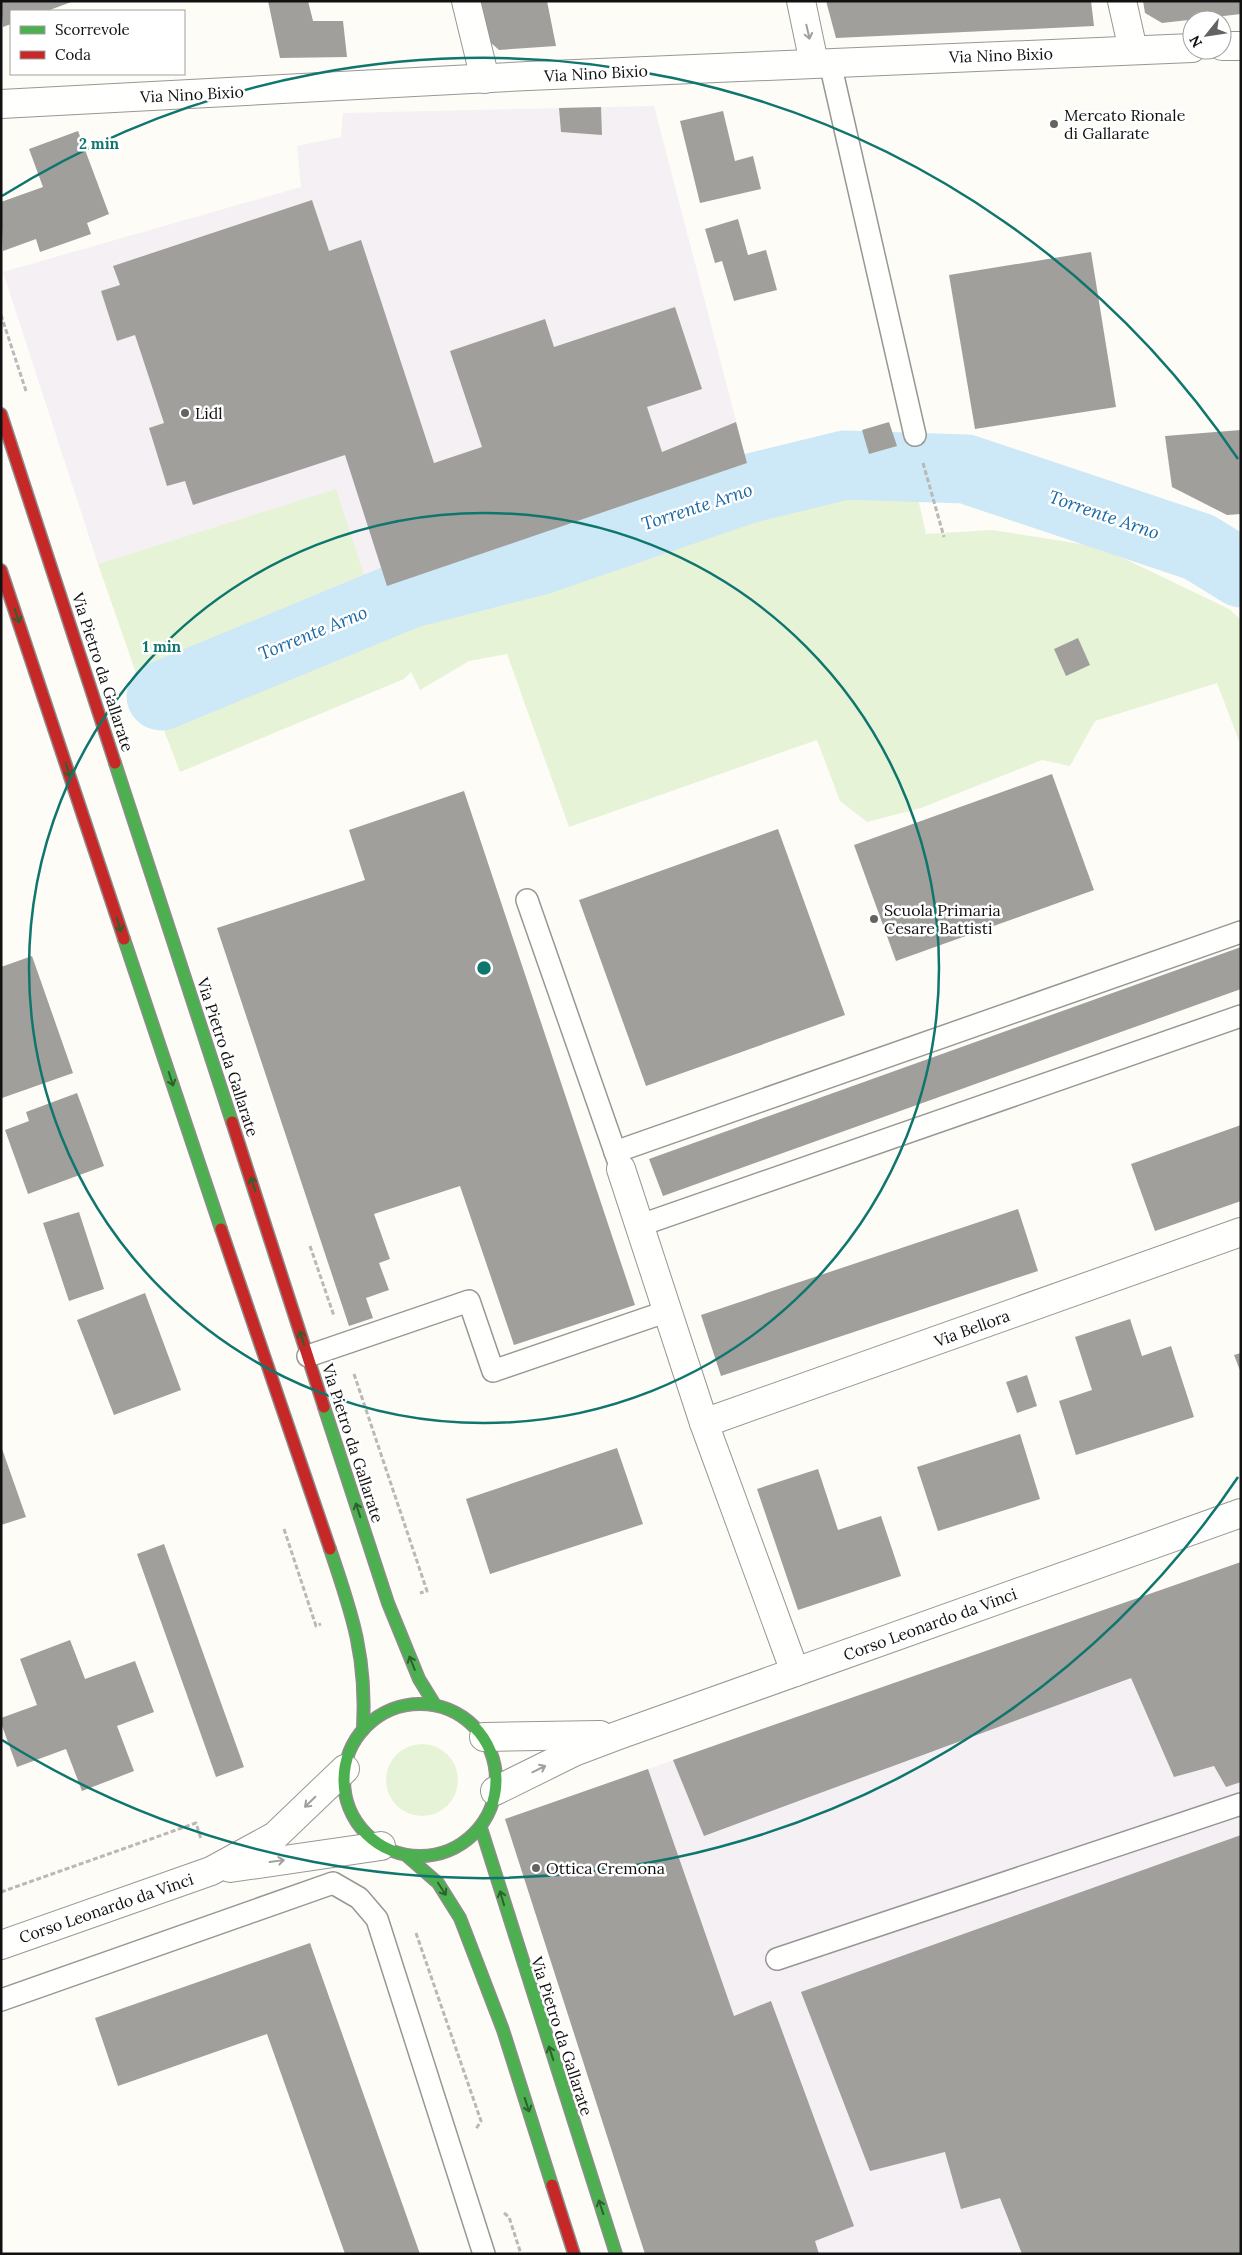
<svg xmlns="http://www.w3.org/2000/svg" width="1242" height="2255" font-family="Lora,serif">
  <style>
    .industrial { fill: #f5f0f3 }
    .green { fill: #e7f3d7 }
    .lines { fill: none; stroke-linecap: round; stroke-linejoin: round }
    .river { stroke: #cde8f7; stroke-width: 69 }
    .building { fill: #a19f9c }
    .lane-casing { stroke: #979795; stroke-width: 24 }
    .street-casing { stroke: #979795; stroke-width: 30 }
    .fast-casing { stroke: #8e8d8b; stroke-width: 14 }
    .jam-casing { stroke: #8e8d8b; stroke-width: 14 }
    .path { stroke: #b9b9b8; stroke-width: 3; stroke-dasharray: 5 2.5; stroke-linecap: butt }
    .lane { stroke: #fffffe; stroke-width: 21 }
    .street { stroke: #fffffe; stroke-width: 28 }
    .fast { stroke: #4caf50; stroke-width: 11 }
    .jam { stroke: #c62828; stroke-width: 11 }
    .oneway { stroke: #a0a09f }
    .oneway2 { stroke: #2e6030 }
    .ring { fill: none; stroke: #0f766e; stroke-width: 2.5 }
    .poi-dot { fill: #646362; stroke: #fff; stroke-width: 2 }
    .labels { text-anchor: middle; stroke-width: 5; stroke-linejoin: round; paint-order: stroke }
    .street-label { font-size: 16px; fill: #111; stroke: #fff }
    .poi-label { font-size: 16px; fill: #111; stroke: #fff; text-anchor: start }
    .water-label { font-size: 18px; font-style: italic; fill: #1768a6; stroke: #fff }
    .centre { fill: #0f766e; stroke: #fff; stroke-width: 2.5 }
    .ring-label { font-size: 15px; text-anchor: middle; font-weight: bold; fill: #0f766e; stroke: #fff; stroke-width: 5; stroke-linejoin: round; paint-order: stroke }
  </style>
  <rect width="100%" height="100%" fill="#fdfcf7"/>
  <g class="industrial">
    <polygon points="654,106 747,463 370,592 336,490 98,564 3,272 301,187 297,146 341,137 343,113"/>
    <polygon points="1241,1562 1241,2254 645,2254 505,1819"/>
  </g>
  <g class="green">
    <polygon points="336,489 370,592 137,676 98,564"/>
    <polygon points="916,489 926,534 992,530 1100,547 1229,609 1241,620 1241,746 1217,683 1095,721 1070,766 1042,760 921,808 867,822 840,801 817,740 569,827 507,654 469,661 420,690 411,672 404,679 180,772 160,720 391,624 626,558 777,506"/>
    <circle cx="422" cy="1780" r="36"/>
  </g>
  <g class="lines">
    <polyline class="river" points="161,696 408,594 541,560 747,489 845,465 966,469 1199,547 1241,573"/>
  </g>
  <g class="building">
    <polygon points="1,1 74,1 47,11 11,11 11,24 3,27"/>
    <polygon points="268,1 308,1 313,21 343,21 347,57 280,58"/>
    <polygon points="481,1 547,1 556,46 499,50 490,42"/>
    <polygon points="826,1 1091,1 1094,26 836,38"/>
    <polygon points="1143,1 1241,1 1241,14 1162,23 1145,13"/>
    <polygon points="601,107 602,135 561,132 559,108"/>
    <polygon points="723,111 735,161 753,156 761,189 700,203 680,121"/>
    <polygon points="78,131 109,214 87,223 91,234 40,252 36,239 3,251 1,202 43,187 29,149"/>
    <polygon points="312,200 329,251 361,240 434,463 482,447 450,351 545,319 554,347 675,307 702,389 647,407 662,452 736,422 747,463 387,586 345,455 193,505 185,481 167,486 149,428 164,423 135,335 117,341 101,291 120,285 113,266"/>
    <polygon points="738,219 748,255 766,250 777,290 734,301 722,261 715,263 705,229"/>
    <polygon points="1091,252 1116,407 975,429 949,275"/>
    <polygon points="889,422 897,446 869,454 862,430"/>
    <polygon points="1241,430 1241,514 1227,515 1172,487 1165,436"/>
    <polygon points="1078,638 1090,665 1066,676 1054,649"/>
    <polygon points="1052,774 1094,890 896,961 854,845"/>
    <polygon points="464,791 635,1305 514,1345 460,1186 374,1214 390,1259 379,1263 389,1290 366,1298 373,1318 349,1326 217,928 365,880 349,830"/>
    <polygon points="778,829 845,1015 646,1086 579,900"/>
    <polygon points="1241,947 1241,989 663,1196 649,1159"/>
    <polygon points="32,956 73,1073 2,1098 1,967"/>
    <polygon points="77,1093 104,1166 28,1194 5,1130 29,1121 26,1112"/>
    <polygon points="1241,1125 1241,1201 1155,1231 1131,1164"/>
    <polygon points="1018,1209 1038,1271 721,1376 701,1315"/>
    <polygon points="79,1212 104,1289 69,1301 43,1223"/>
    <polygon points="145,1293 181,1390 114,1415 77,1320"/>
    <polygon points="1130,1319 1142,1356 1171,1346 1194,1417 1076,1455 1059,1401 1092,1390 1075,1337"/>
    <polygon points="1241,1353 1241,1373 1234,1355"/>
    <polygon points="1027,1375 1037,1406 1017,1413 1006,1382"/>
    <polygon points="1020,1434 1040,1499 938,1531 917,1467"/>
    <polygon points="1,1446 26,1517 1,1525"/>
    <polygon points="617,1448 643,1524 490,1574 466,1499"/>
    <polygon points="818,1469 838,1530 881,1516 901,1576 798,1610 757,1489"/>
    <polygon points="164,1544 244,1767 216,1777 137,1554"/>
    <polygon points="1241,1562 1241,1782 1226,1787 1214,1766 1174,1777 1131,1678 704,1836 673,1760"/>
    <polygon points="70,1640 85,1679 135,1661 154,1712 117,1726 134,1771 82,1791 66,1749 17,1767 1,1723 1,1718 37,1705 20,1659"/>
    <polygon points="648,1769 734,2016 771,2001 854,2226 815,2241 819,2254 645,2254 505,1819"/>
    <polygon points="1241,1835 1241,2254 1022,2254 1000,2198 961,2209 945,2152 870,2171 801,1992"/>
    <polygon points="310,1943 397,2189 420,2254 345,2254 267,2034 118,2086 95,2018"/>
  </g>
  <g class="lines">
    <g class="lane-casing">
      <g id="lane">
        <polyline points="830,63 915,435"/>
        <polyline points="527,900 620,1166"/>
        <polyline points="615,1152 1241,932"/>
        <polyline points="641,1225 1241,1016"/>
        <polyline points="308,1356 469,1301 493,1371 668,1311"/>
        <polyline points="777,1959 1241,1804"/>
        <polyline points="1,2000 333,1883 359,1898 377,1919 484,2254"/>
      </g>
    </g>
    <g class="street-casing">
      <g id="street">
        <polyline points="466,1 485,79"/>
        <polyline points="801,1 814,63"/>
        <polyline points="1122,1 1133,50"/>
        <polyline points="1222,46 1241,46"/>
        <polyline points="1,104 528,76 1192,48"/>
        <polyline points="621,1169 704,1423 795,1672"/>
        <polyline points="704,1423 1241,1232"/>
        <polyline points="484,1737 600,1735"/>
        <polyline points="495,1791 574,1752 619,1735 1241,1513"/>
        <polyline points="230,1868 381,1846"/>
        <polyline points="1,1945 211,1871 275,1836 345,1769"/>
      </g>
    </g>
    <g class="fast-casing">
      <g id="fast">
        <polyline points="115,763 232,1122"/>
        <polyline points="124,939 221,1229"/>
        <polyline points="324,1407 388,1603 419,1679 435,1705"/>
        <path d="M330,1549C353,1616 367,1658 363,1730"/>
        <circle cx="420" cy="1780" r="76"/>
        <polyline points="481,1828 616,2254"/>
        <polyline points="407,1856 438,1883 460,1918 503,2030 552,2185"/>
      </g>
    </g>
    <g class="jam-casing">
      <g id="jam">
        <polyline points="1,414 115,763"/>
        <polyline points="1,570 124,939"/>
        <polyline points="232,1122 324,1407"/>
        <polyline points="221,1229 330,1549"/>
        <polyline points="552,2185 574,2254"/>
      </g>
    </g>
    <g class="path">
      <polyline points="1,315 26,391"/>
      <polyline points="923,463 944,537"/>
      <polyline points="310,1246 334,1316"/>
      <polyline points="354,1374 427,1591 420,1593"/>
      <polyline points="284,1529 316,1626 321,1624"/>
      <polyline points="1,1892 196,1823 201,1839"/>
      <polyline points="416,1933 481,2121 476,2129"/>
      <polyline points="504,2213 509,2217 521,2254"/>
    </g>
    <use href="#lane" class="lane"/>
    <use href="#street" class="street"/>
    <use href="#fast" class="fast"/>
    <use href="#jam" class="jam"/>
  </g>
  <defs><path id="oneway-shaft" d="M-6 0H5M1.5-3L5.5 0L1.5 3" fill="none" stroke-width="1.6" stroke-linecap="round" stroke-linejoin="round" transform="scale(1.25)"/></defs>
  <g class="oneway">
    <use href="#oneway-shaft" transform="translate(808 32) rotate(77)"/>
    <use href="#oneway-shaft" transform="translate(539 1769) rotate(-26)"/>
    <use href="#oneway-shaft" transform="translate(310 1802) rotate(136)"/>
    <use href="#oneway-shaft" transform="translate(277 1861) rotate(-8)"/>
  </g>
  <g class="oneway2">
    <use href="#oneway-shaft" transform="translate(17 616) rotate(72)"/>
    <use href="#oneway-shaft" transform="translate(68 770) rotate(72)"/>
    <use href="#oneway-shaft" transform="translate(119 925) rotate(72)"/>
    <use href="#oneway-shaft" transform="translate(171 1079) rotate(72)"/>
    <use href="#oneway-shaft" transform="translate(253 1184) rotate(-108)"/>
    <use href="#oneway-shaft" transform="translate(302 1338) rotate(-108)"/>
    <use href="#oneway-shaft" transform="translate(358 1510) rotate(-108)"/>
    <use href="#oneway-shaft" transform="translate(412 1663) rotate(-112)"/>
    <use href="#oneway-shaft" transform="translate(442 1889) rotate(57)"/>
    <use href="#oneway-shaft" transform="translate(502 1898) rotate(-106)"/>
    <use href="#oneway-shaft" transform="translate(551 2053) rotate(-108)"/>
    <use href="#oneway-shaft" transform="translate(527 2105) rotate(72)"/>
    <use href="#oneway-shaft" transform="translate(601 2207) rotate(-108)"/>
  </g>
  <g class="ring">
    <circle cx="484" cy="968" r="455"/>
    <path d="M1238 1477A910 910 0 0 1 2 1740M2 196A910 910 0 0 1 1238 459"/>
  </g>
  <g class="poi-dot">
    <circle cx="1054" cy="124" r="5"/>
    <circle cx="185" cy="413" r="5"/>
    <circle cx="874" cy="919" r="5"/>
    <circle cx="536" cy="1868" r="5"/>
  </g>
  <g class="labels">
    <g class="street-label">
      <text transform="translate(1001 55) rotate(-2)" y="6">Via Nino Bixio</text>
      <text transform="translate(596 73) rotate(-3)" y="6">Via Nino Bixio</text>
      <text transform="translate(192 94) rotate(-3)" y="6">Via Nino Bixio</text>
      <text transform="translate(103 672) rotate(72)" y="6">Via Pietro da Gallarate</text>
      <text transform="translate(228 1057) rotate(72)" y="6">Via Pietro da Gallarate</text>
      <text transform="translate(972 1328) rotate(-20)" y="6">Via Bellora</text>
      <text transform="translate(353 1443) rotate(72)" y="6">Via Pietro da Gallarate</text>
      <text transform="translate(930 1624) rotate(-20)" y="6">Corso Leonardo da Vinci</text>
      <text transform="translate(106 1908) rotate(-19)" y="6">Corso Leonardo da Vinci</text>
      <text transform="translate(562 2036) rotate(72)" y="6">Via Pietro da Gallarate</text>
    </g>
    <g class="poi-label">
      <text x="1064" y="121">Mercato Rionale<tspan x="1064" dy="18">di Gallarate</tspan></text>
      <text x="195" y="419">Lidl</text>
      <text x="884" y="916">Scuola Primaria<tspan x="884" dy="18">Cesare Battisti</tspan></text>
      <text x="546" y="1874">Ottica Cremona</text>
    </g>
    <g class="water-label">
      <text transform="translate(697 507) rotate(-18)" y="6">Torrente Arno</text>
      <text transform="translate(1104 515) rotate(19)" y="6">Torrente Arno</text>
      <text transform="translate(313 633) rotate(-22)" y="6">Torrente Arno</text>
    </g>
  </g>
  <circle cx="484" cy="968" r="8" class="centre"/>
  <g class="ring-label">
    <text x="99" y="149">2 min</text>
    <text x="162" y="652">1 min</text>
  </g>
  <rect width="1242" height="2255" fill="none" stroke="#111111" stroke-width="5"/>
  <rect x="10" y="10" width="175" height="65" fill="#ffffff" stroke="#a0a0a0"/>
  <rect x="20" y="26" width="25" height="8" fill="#4caf50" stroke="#a0a0a0"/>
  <text x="55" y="35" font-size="15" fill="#111111">Scorrevole</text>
  <rect x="20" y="51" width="25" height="8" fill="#c62828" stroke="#a0a0a0"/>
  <text x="55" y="60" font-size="15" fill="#111111">Coda</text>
  <g transform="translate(1207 35) rotate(240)"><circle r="24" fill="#ffffff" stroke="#a0a0a0"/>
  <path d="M0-4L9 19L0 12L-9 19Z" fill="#646362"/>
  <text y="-8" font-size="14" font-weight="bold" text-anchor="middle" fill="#111111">N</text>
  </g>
</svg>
